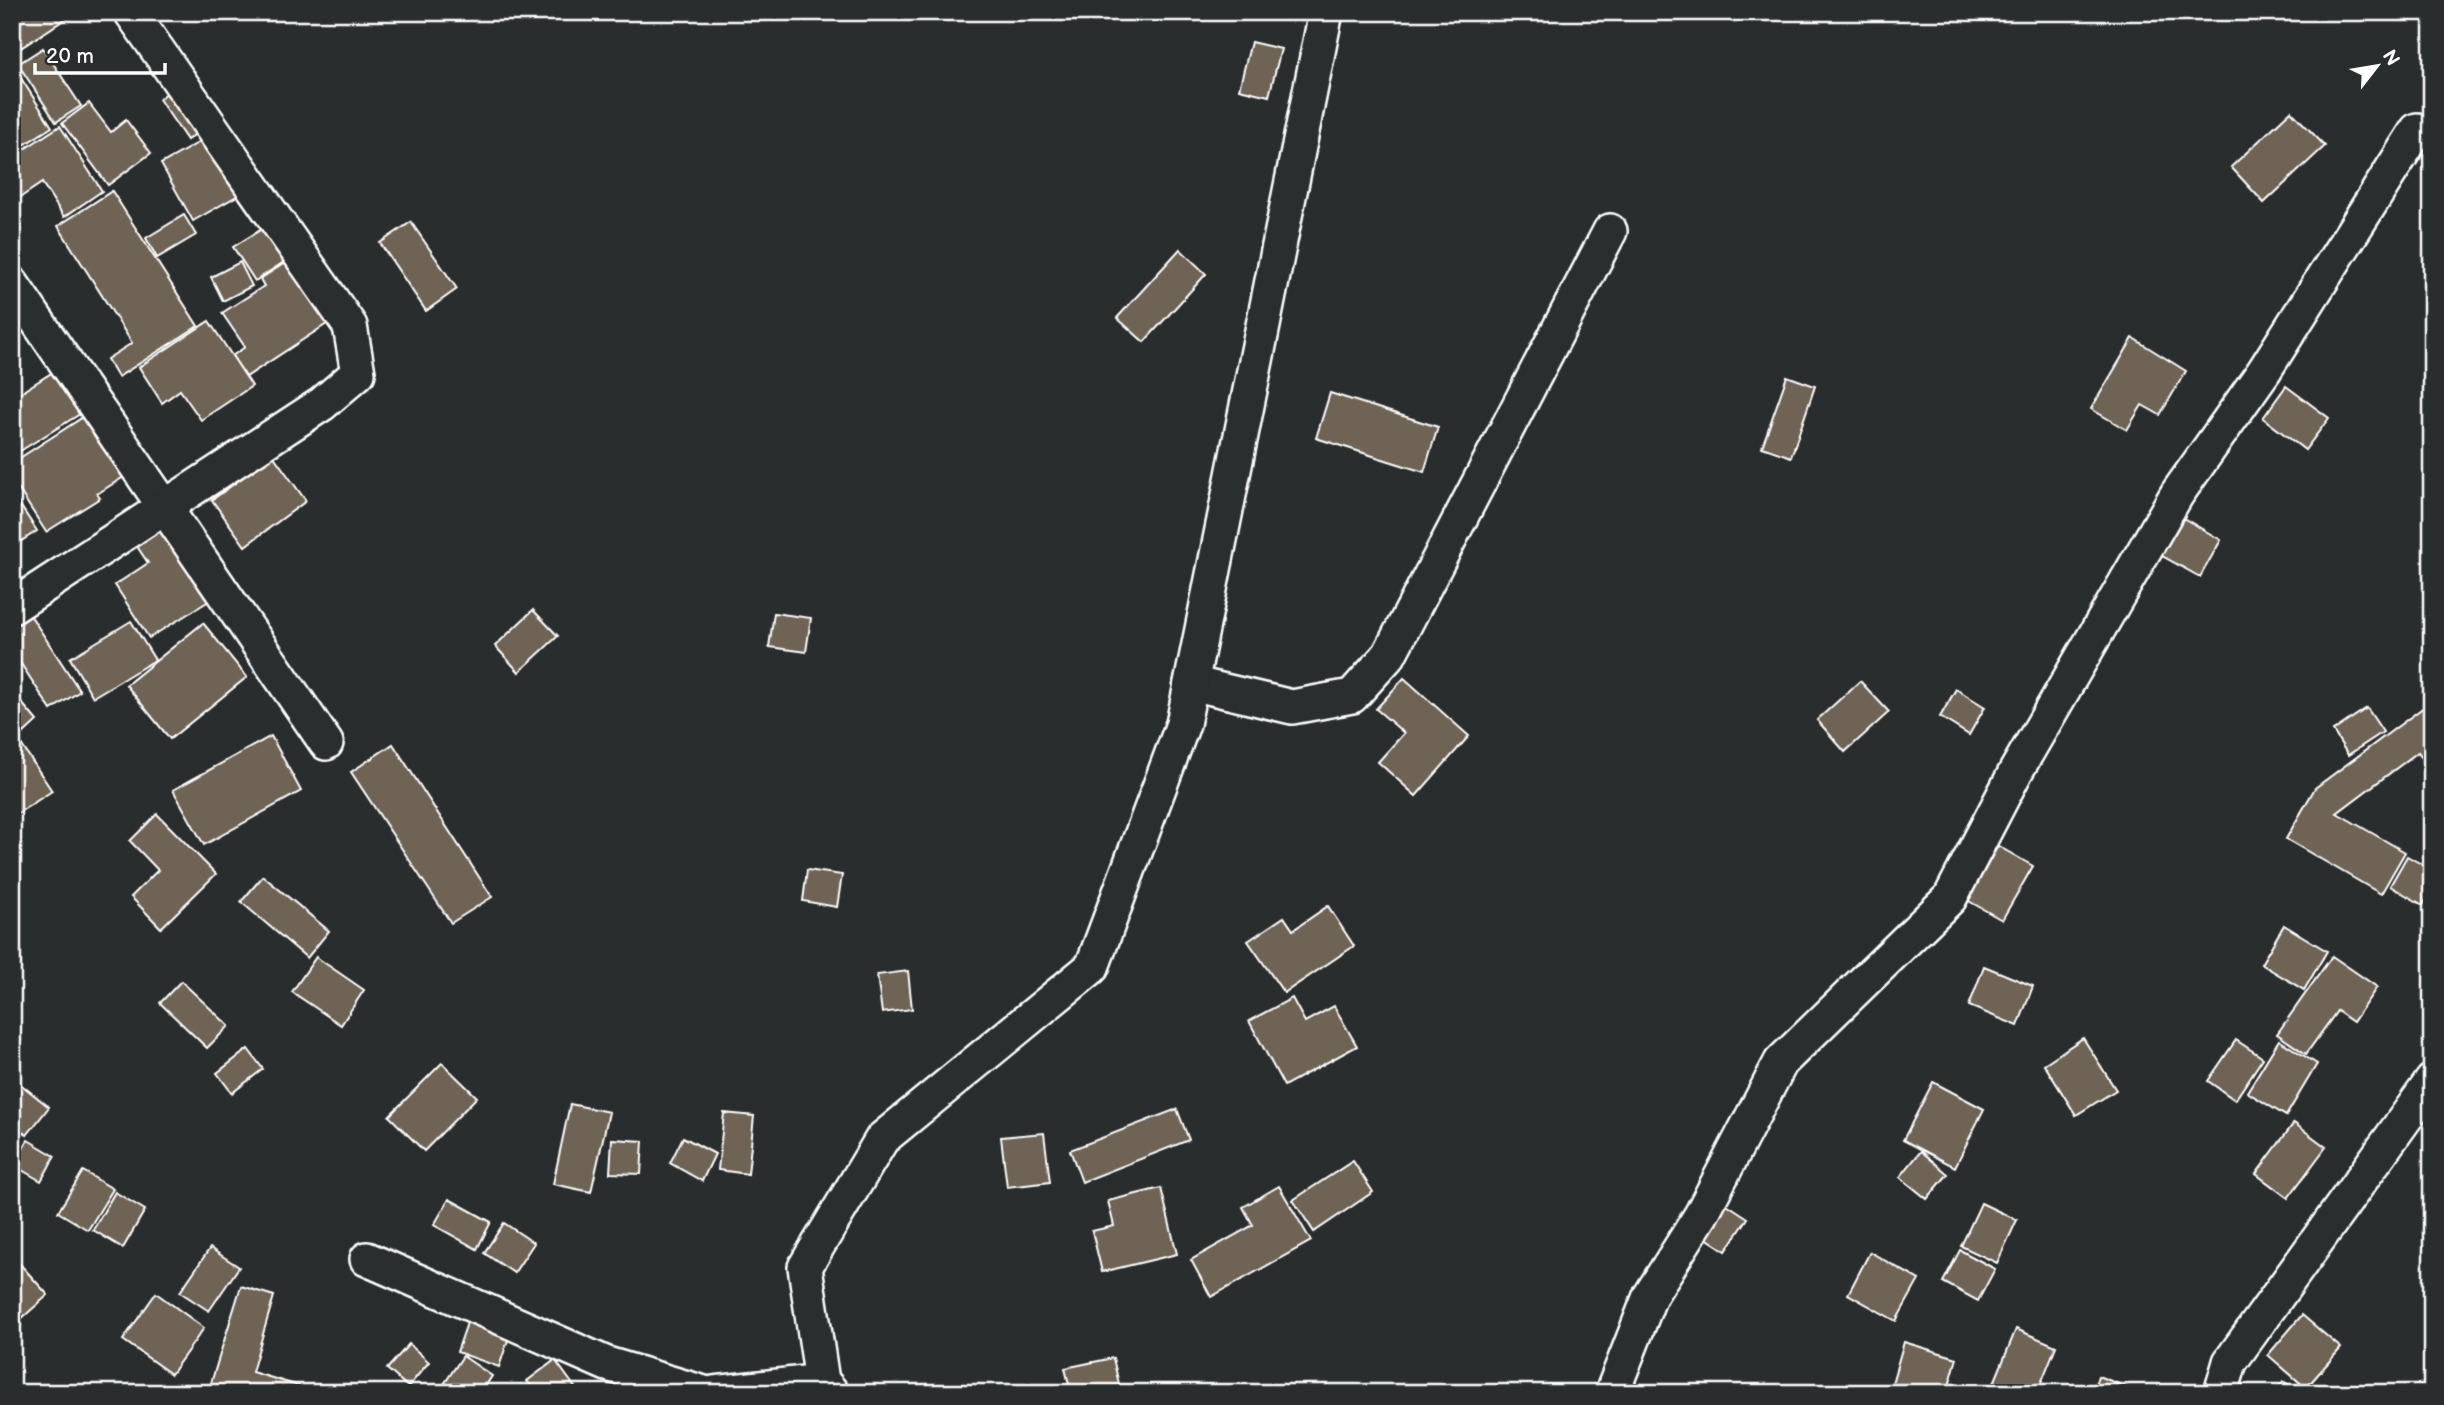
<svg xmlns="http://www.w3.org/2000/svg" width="2444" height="1405" font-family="'Balsamiq Sans',sans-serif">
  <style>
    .building { fill: #6e6455; stroke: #fff; stroke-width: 2 }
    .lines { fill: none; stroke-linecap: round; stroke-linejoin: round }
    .minor-casing { stroke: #fff; stroke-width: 38 }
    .minor { stroke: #2a2d2e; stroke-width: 33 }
  </style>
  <rect width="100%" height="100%" fill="#2a2d2e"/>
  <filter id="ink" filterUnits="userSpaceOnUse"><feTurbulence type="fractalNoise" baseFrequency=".0143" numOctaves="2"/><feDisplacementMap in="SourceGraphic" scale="14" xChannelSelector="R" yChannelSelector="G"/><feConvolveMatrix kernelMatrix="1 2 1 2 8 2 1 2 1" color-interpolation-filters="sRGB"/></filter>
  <g filter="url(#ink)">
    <g class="building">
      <polygon points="20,12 76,12 16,51 12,45 12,17"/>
      <polygon points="1251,42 1281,49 1269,96 1239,89"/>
      <polygon points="43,48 81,106 56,122 18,64"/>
      <polygon points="12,64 52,127 22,146 12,130"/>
      <polygon points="179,84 207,126 187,140 159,99"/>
      <polygon points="89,103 111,132 126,120 151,153 108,185 62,123"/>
      <polygon points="2291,111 2325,146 2264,203 2231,167"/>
      <polygon points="60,126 102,191 64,217 42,183 12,203 12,157"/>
      <polygon points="210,136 242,193 193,221 161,164"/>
      <polygon points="112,191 198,326 118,377 107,359 132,343 58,226"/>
      <polygon points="184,215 196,235 157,258 146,238"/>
      <polygon points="278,219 299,252 255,281 233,247"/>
      <polygon points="411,222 457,289 426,311 380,243"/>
      <polygon points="1180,249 1206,274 1144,342 1117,318"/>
      <polygon points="299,254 339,316 246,377 232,356 245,347 222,313 264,286 260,279"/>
      <polygon points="240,262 252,286 223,301 211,277"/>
      <polygon points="209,321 252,386 201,420 180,390 162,403 139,367"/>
      <polygon points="2133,338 2186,371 2160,415 2142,405 2127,430 2091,409"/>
      <polygon points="61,367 88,409 12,456 12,398"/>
      <polygon points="1787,376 1815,386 1791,457 1762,447"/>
      <polygon points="2286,386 2329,418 2305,450 2263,418"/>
      <polygon points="1330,393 1438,427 1424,472 1316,438"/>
      <polygon points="91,412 130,473 97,494 100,498 46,532 12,479 12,463"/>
      <polygon points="273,455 306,501 245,546 212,500"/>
      <polygon points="12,493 37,531 12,547"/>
      <polygon points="158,505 217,596 149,638 115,585 148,563 124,527"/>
      <polygon points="2178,515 2221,540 2200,577 2157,553"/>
      <polygon points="23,604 80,691 51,710 12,650 12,611"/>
      <polygon points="533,610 558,636 519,672 495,646"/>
      <polygon points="774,613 811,618 806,652 769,647"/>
      <polygon points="131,621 155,660 93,697 70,658"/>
      <polygon points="203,623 247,677 170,739 126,685"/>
      <polygon points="1404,678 1469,736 1416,796 1378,762 1404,733 1376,709"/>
      <polygon points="1860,681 1889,712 1845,752 1817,720"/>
      <polygon points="1956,689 1985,707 1969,735 1940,717"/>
      <polygon points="16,696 37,721 24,733 12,719 12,700"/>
      <polygon points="2432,701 2432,770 2418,752 2337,813 2405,852 2381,894 2286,839 2315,788"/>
      <polygon points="2367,708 2383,732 2348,755 2333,731"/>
      <polygon points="15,735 52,791 12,817 12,737"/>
      <polygon points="271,736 301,791 204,845 173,790"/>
      <polygon points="393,744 492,897 451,923 351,772"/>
      <polygon points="157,814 216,874 161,928 131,897 158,870 130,841"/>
      <polygon points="1998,846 2033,866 2002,920 1967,900"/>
      <polygon points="2407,856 2432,870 2432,890 2423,905 2390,886"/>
      <polygon points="807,870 842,875 837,907 803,901"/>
      <polygon points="263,876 329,931 307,958 241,902"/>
      <polygon points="1328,906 1354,946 1284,993 1248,941 1284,917 1293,930"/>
      <polygon points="2284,925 2327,951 2304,990 2261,964"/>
      <polygon points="2332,956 2377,987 2353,1022 2337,1011 2306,1054 2277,1034"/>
      <polygon points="316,957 364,990 341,1025 292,992"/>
      <polygon points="1984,966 2033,986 2018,1026 1969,1006"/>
      <polygon points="908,971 912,1009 882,1013 877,975"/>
      <polygon points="181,981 229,1026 207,1048 160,1003"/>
      <polygon points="1292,998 1305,1022 1334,1006 1357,1046 1284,1086 1249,1021"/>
      <polygon points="2083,1038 2116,1090 2076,1115 2044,1064"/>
      <polygon points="2236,1040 2263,1058 2235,1100 2208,1081"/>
      <polygon points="2279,1040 2317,1064 2286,1116 2247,1092"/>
      <polygon points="248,1049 263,1069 232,1093 217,1073"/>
      <polygon points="442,1063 477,1097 424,1151 389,1116"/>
      <polygon points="1933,1082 1984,1109 1955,1167 1903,1140"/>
      <polygon points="19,1083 49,1107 27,1135 12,1123 12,1092"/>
      <polygon points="570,1104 609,1112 591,1192 553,1184"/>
      <polygon points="1177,1109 1189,1140 1082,1182 1070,1150"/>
      <polygon points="724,1113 754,1116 748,1174 718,1170"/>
      <polygon points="2294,1123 2326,1147 2288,1198 2256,1174"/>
      <polygon points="1044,1133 1050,1182 1007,1187 1001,1137"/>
      <polygon points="683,1137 715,1154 702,1181 670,1163"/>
      <polygon points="612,1139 643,1141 641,1174 610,1173"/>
      <polygon points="28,1140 55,1156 41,1181 13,1165"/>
      <polygon points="1921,1151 1948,1174 1927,1199 1900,1177"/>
      <polygon points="1353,1161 1373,1192 1314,1232 1293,1200"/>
      <polygon points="83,1171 113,1189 88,1230 58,1212"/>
      <polygon points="1279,1186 1311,1241 1211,1297 1191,1260 1253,1225 1243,1207"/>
      <polygon points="1161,1188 1177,1254 1102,1272 1092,1231 1114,1226 1108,1201"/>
      <polygon points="115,1192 145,1210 123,1248 93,1230"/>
      <polygon points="449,1199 491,1222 477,1249 434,1225"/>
      <polygon points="1719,1199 1748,1218 1726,1251 1697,1232"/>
      <polygon points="1981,1203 2017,1220 1997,1263 1961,1246"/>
      <polygon points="504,1223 534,1243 514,1273 484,1253"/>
      <polygon points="210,1248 239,1267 209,1311 180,1292"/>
      <polygon points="1960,1250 1995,1269 1978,1301 1943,1282"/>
      <polygon points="1870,1252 1919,1280 1896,1321 1848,1294"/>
      <polygon points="19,1263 48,1295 12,1327 12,1269"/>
      <polygon points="241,1286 274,1296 252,1372 316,1391 315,1393 208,1393"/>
      <polygon points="156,1293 204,1328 171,1374 123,1340"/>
      <polygon points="2302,1315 2341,1348 2306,1388 2268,1355"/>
      <polygon points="468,1320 510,1334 499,1367 457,1352"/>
      <polygon points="2016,1329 2056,1346 2037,1393 1990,1393"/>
      <polygon points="1904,1342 1957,1358 1947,1393 1900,1393 1890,1390"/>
      <polygon points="409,1344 429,1362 408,1387 387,1369"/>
      <polygon points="463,1356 492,1376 481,1393 438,1393"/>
      <polygon points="1113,1358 1121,1393 1071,1393 1065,1368"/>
      <polygon points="555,1360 579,1393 536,1393 527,1381"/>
      <polygon points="2098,1376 2132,1389 2130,1393 2092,1393"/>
      <polygon points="2283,1381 2302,1393 2275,1393"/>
    </g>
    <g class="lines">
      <g class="minor-casing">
        <g id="minor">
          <polyline points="12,284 326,743"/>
          <polyline points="12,607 322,404 358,373 350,326 131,12"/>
          <polyline points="1191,683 1292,707 1352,696 1389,655 1610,231"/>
          <polyline points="367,1259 607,1364 704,1393"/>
          <polyline points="714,1393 822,1381"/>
          <polyline points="832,1393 822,1381 805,1267 882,1139 1092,967 1183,724 1326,12"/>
          <polyline points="1612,1393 1650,1296 1701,1215 1781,1062 1950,898 2016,771 2177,494 2264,371 2417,130"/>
          <polyline points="2221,1393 2230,1362 2432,1081"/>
        </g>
      </g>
      <use href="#minor" class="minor"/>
    </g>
  </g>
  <rect width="2444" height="1405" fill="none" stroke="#2a2d2e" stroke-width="42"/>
  <rect x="21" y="21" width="2402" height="1363" fill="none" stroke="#fff" stroke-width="2.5" filter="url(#ink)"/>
  <g transform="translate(2377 66) rotate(59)" stroke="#2a2d2e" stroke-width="5" paint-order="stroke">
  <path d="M0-5L12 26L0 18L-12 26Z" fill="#ffffff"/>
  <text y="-10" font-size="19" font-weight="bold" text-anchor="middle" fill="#ffffff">N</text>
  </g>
  <path d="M35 63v10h130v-10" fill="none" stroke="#ffffff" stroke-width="3.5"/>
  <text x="46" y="63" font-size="21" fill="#ffffff" stroke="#2a2d2e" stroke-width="5" paint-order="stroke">20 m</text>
</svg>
